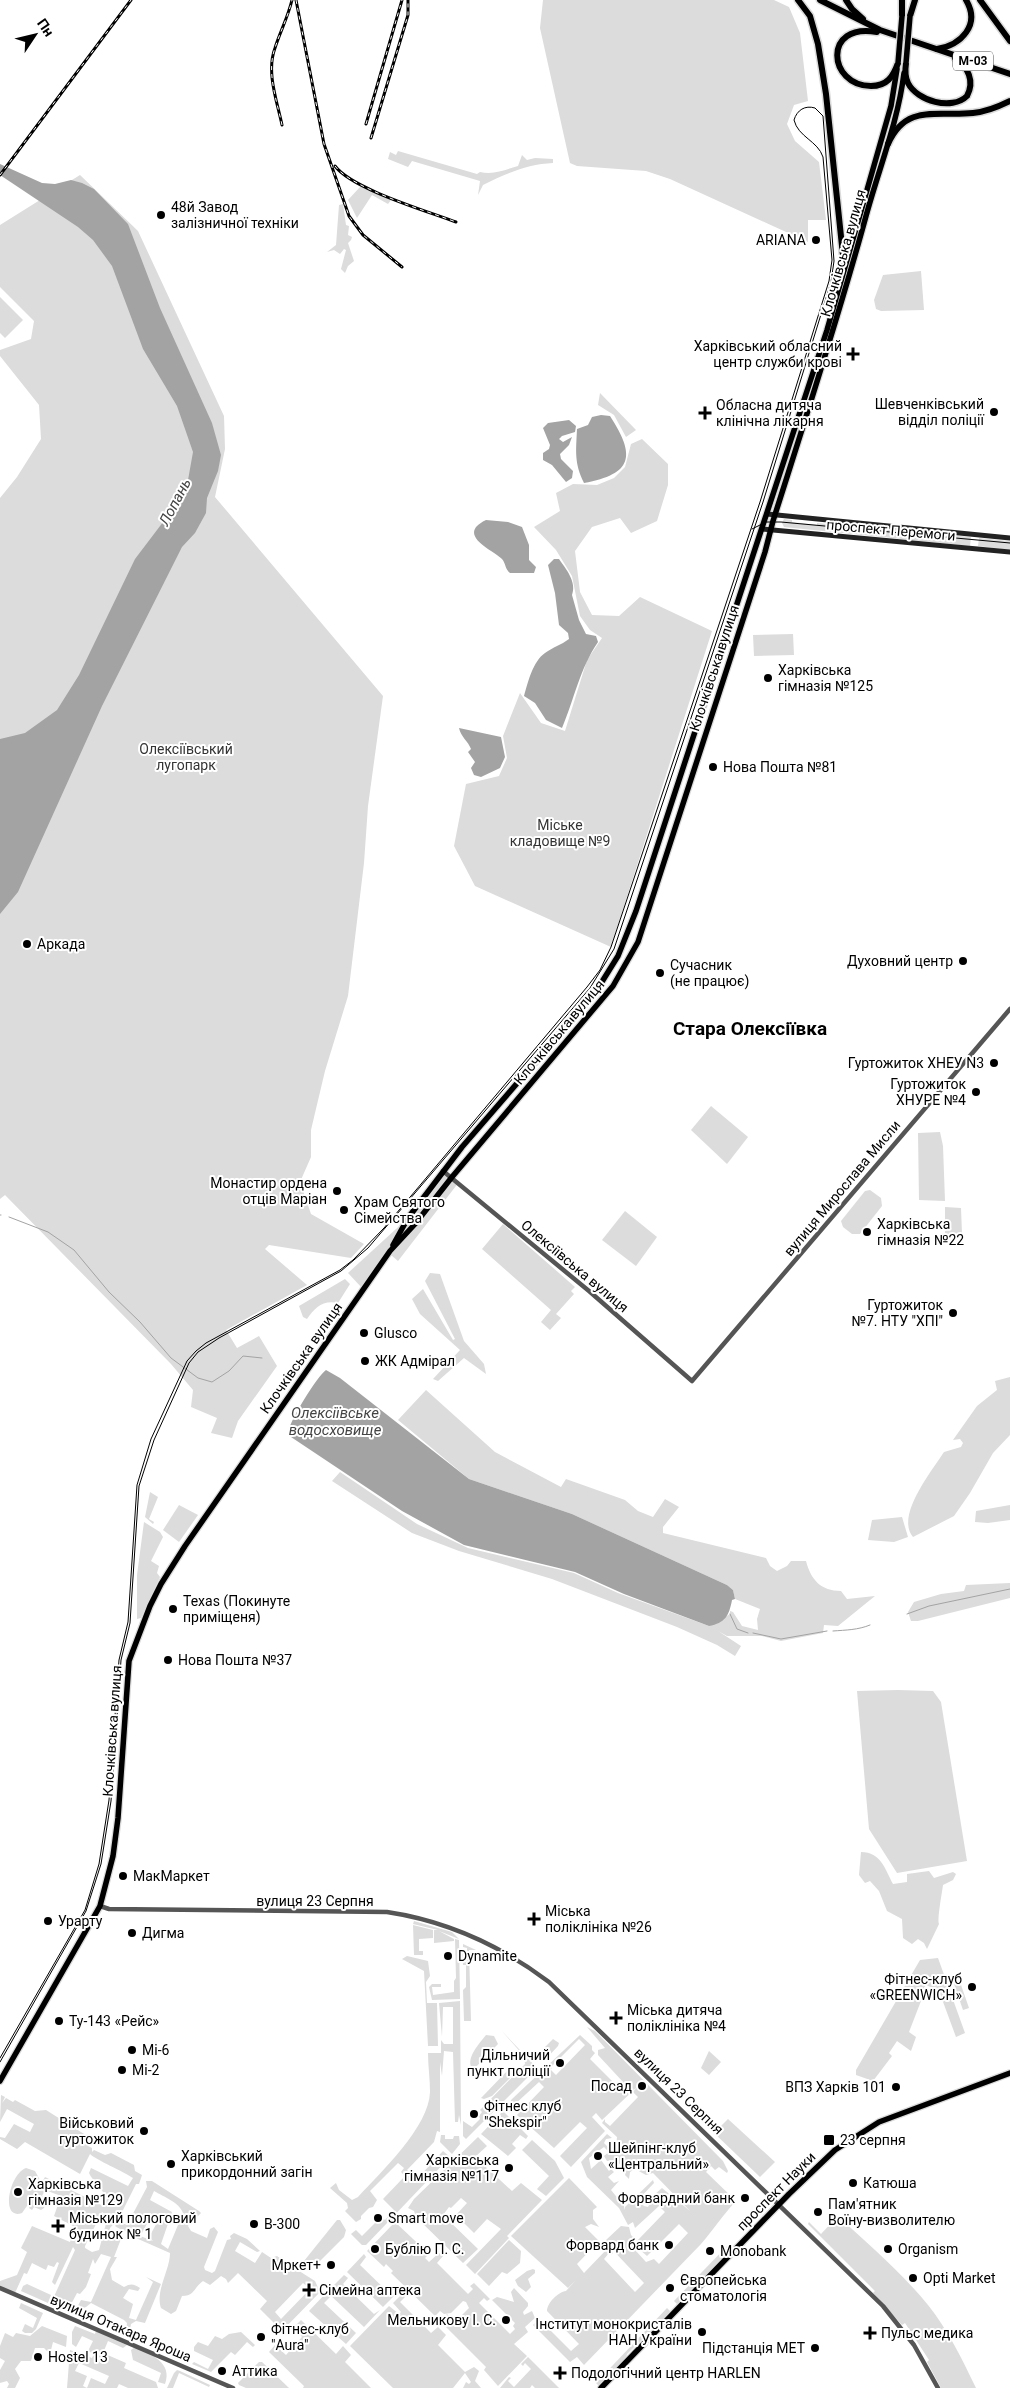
<svg xmlns="http://www.w3.org/2000/svg" width="1010" height="2388" font-family="Roboto,sans-serif">
  <style>
    .green { fill: #dcdcdc; fill-rule: evenodd }
    .water { fill: #a3a3a3 }
    .lines { fill: none; stroke-linecap: round; stroke-linejoin: round }
    .stream { stroke: #a3a3a3; stroke-width: 1 }
    .primary-casing { stroke: #dbdbdb; stroke-width: 8 }
    .trunk-casing { stroke: #dbdbdb; stroke-width: 9 }
    .tertiary { stroke: #555; stroke-width: 4.5 }
    .secondary { stroke: #222; stroke-width: 5 }
    .primary { stroke: #000; stroke-width: 5.5 }
    .trunk { stroke: #000; stroke-width: 6 }
    .tram { stroke: #000; stroke-width: 1 }
    .rail-casing { stroke: #000; stroke-width: 3 }
    .rail { stroke: #fff; stroke-width: 1; stroke-dasharray: 4; stroke-linecap: butt }
    .primary-bridge-casing { stroke: #dbdbdb; stroke-width: 8; stroke-linecap: butt }
    .primary-bridge { stroke: #000; stroke-width: 5.5 }
    .poi-dot { fill: #000; stroke: #fff; stroke-width: 2 }
    .labels { text-anchor: middle; stroke-width: 4; stroke-linejoin: round; paint-order: stroke }
    .shield { fill: #fff; stroke: #4c4c4c; stroke-width: 1 }
    .shield-label { font-size: 12px; font-weight: bold; fill: #000 }
    .poi-label { font-size: 14px; fill: #000; stroke: #fff; text-anchor: start }
    .street-label { font-size: 14px; fill: #000; stroke: #fff }
    .park-label { font-size: 14px; fill: #333; stroke: #fff }
    .water-label { font-size: 15px; font-style: italic; fill: #444; stroke: #fff }
    .district-label { font-size: 19px; font-weight: bold; fill: #000; stroke: #fff }
  </style>
  <rect width="100%" height="100%" fill="#fff"/>
  <g class="green">
    <polygon points="543,0 774,0 789,7 800,33 808,101 794,105 787,124 795,141 819,162 826,220 808,220 808,242 670,179 646,171 577,166 570,163 540,28"/>
    <path d="M398,151L477,174L480,172C494,175 504,170 518,166L522,155L527,160L535,158L553,159V163C528,164 505,174 483,185L478,195L480,181L412,161L408,167L388,159L390,152L396,155Z"/>
    <polygon points="80,175 138,231 224,416 225,449 215,497 383,696 368,806 364,863 348,996 325,1071 315,1113 311,1130 311,1157 300,1182 311,1214 364,1244 351,1258 269,1245 265,1249 307,1285 226,1330 237,1348 259,1336 277,1366 238,1421 232,1438 211,1433 217,1418 191,1407 193,1390 171,1364 5,1195 0,1199 0,498 17,477 41,439 39,405 0,356 0,350 31,339 34,321 0,287 0,225"/>
    <polygon points="360,187 361,187 391,200 388,204 372,195 357,218 348,200"/>
    <polygon points="343,204 346,225 349,226 348,235 352,237 351,240 348,243 354,261 348,266 345,273 341,269 346,250 344,249 340,254 334,250 327,252 336,245 339,205"/>
    <polygon points="921,271 924,310 881,311 876,309 874,300 883,275"/>
    <polygon points="0,297 23,320 5,338 0,333"/>
    <polygon points="600,393 636,430 626,437 614,415 598,405"/>
    <polygon points="642,439 668,464 668,485 657,521 631,533 620,518 592,527 575,551 580,592 592,615 619,616 640,597 712,631 611,947 475,886 454,846 466,784 499,776 507,758 503,736 520,693 541,723 565,731 587,660 602,638 590,630 580,616 572,576 556,550 534,527 560,511 556,493 573,484 597,485 614,478 625,467 631,444"/>
    <polygon points="784,519 792,520 792,522 817,525 817,523 971,537 970,546 784,527 782,523"/>
    <polygon points="979,538 1010,541 1010,550 978,546"/>
    <polygon points="793,634 794,655 754,656 753,635"/>
    <polygon points="711,1106 748,1137 727,1164 691,1130"/>
    <polygon points="940,1132 943,1146 945,1201 919,1200 918,1133"/>
    <polygon points="443,1171 459,1182 398,1261 391,1255 408,1233 363,1289 348,1273 408,1218"/>
    <polygon points="870,1190 881,1198 882,1206 860,1234 852,1234 843,1227 841,1221 865,1191"/>
    <polygon points="945,1207 961,1208 962,1234 945,1234"/>
    <polygon points="625,1211 657,1237 636,1266 602,1240"/>
    <polygon points="503,1224 575,1287 571,1291 574,1294 556,1314 561,1318 550,1330 541,1322 551,1310 482,1249"/>
    <polygon points="430,1273 440,1274 464,1341 484,1364 486,1374 464,1358 438,1381 433,1379 460,1350 420,1314 412,1299 423,1289 453,1340 455,1339 425,1281"/>
    <path d="M345,1279L350,1284L338,1303C322,1300 315,1308 307,1319L303,1317L299,1306Z"/>
    <path d="M1010,1377V1435L993,1453L970,1493L954,1516L913,1537C895,1516 932,1471 944,1452L961,1447L963,1443L960,1439L953,1440L977,1406L997,1390L995,1381Z"/>
    <path d="M426,1390L495,1452L561,1487L566,1479L625,1500L638,1511L653,1517L665,1499L679,1507L663,1527V1533L766,1558L770,1566L777,1571L787,1566L791,1561H806C811,1580 821,1591 841,1591L847,1599L875,1596L838,1626L824,1625L823,1633L781,1641L762,1636H727L718,1631L741,1646L735,1656L717,1645L677,1627L552,1579L459,1551L412,1533L332,1481L340,1472L417,1524L468,1548L574,1573L618,1593L709,1626L730,1614V1611L733,1612L742,1626L758,1630L757,1619L760,1609L735,1599L733,1590L727,1585L572,1514L469,1479L398,1420Z"/>
    <polygon points="150,1492 158,1497 149,1519 154,1522 153,1524 145,1517"/>
    <polygon points="179,1505 198,1515 179,1542 163,1530"/>
    <polygon points="1010,1505 1010,1520 988,1523 975,1522 976,1511"/>
    <polygon points="902,1517 908,1537 894,1542 868,1540 872,1520"/>
    <polygon points="144,1522 160,1532 163,1537 151,1561 159,1566 157,1573 160,1577 141,1618 137,1619 137,1575"/>
    <polygon points="1010,1583 1010,1598 918,1621 911,1621 908,1612 914,1602 941,1594 964,1591 966,1585"/>
    <polygon points="898,1690 933,1691 941,1702 967,1861 897,1873 869,1829 857,1691"/>
    <path d="M861,1852C881,1852 885,1869 893,1884L907,1882V1874L929,1871L934,1878L953,1872L956,1874L953,1880L943,1885C942,1893 937,1919 939,1924L927,1949L924,1943L918,1939L912,1944L903,1938L902,1919L887,1911L879,1891L870,1881L865,1883L859,1875Z"/>
    <polygon points="414,1921 452,1932 459,1939 439,1931 454,1939 454,1941 434,1943 434,1930 438,1930 413,1924"/>
    <polygon points="413,1925 433,1930 433,1938 419,1939 419,1951 423,1951 423,1955 414,1955"/>
    <polygon points="455,1939 459,1940 460,1999 432,2000 429,1987 432,1984 441,1984 441,1987 432,1987 433,1995 454,1992 454,1981 456,1978"/>
    <polygon points="463,1944 476,1950 469,1950 471,2021 464,2021 463,1990 466,1987 466,1965 463,1965 462,1951 467,1951 467,1948 463,1947"/>
    <polygon points="407,1956 428,1961 430,1976 426,1982 427,2003 437,2003 438,2046 428,2046 424,1971 402,1959"/>
    <polygon points="938,1958 965,2033 956,2037 939,1991 926,1985 917,1998 921,2001 909,2032 916,2037 911,2051 897,2041 889,2053 892,2056 873,2081 856,2075 856,2070 920,1960"/>
    <polygon points="960,1982 969,2008 963,2010 954,1984"/>
    <path d="M460,2001L461,2125L459,2115L458,2122H455L453,2052L444,2051L442,2076L440,2062V2132L437,2131L434,2142L407,2170L417,2179L443,2151L450,2157L366,2245H362L351,2234L356,2230L362,2236L381,2217L385,2220L394,2210L383,2199L405,2176L401,2172L404,2168L398,2163L370,2191L377,2200L373,2207L369,2208L361,2216V2219L356,2222L345,2211L348,2208L347,2203L330,2188L336,2183L339,2190L352,2200L358,2197C381,2172 429,2127 430,2092C430,2079 428,2066 428,2053H441V2040L444,2044H453V2007H443L442,2037L439,2003Z"/>
    <path d="M587,2027L595,2031L723,2161L728,2171L727,2173L719,2167L715,2170L711,2166L706,2172L736,2201C722,2216 714,2229 701,2244L584,2365L577,2357L570,2362L533,2325L539,2319L571,2351L579,2344L547,2311C547,2303 558,2292 566,2291L576,2280L568,2288L511,2236L569,2178L597,2207L593,2210V2219L599,2227L591,2224L585,2227L599,2241L577,2264L584,2273L608,2248L613,2253L611,2255L609,2253L604,2259L635,2292L644,2283L607,2244L606,2240L621,2226L629,2227L631,2235L637,2241L665,2212L659,2206L635,2228L633,2222L628,2225L619,2208L587,2177L581,2162L607,2134L612,2138L606,2139L604,2143L609,2148L616,2147L617,2137L602,2123L605,2119V2122L610,2126L638,2097L633,2092L637,2087L602,2120L596,2113L592,2117L605,2131L571,2167L560,2156L587,2128L580,2122L554,2148L517,2115L544,2087L539,2082L513,2106L510,2105L511,2100L580,2035L592,2046V2050L595,2053L590,2059L619,2088L624,2083L598,2055V2050L605,2048ZM579,2039L585,2045L556,2075L551,2070L552,2066ZM604,2147L609,2152L604,2156L607,2161L613,2160L627,2168L625,2175L629,2179L630,2172L635,2169L646,2175L653,2173L690,2211L662,2188L654,2195L648,2207L644,2206L638,2200L654,2183L653,2180L625,2207L624,2210V2206L611,2190L619,2181L614,2183L608,2177L614,2172L611,2169L609,2171L601,2160L591,2169L589,2158ZM679,2224L688,2233L659,2264L654,2259L646,2262L636,2251L638,2248L647,2256Z"/>
    <polygon points="501,2030 537,2068 466,2139 463,2136 463,2121 472,2127 480,2119 479,2116 482,2112 480,2110 525,2064 524,2056"/>
    <path d="M486,2035L494,2036L498,2044L473,2070C464,2059 480,2043 486,2035Z"/>
    <polygon points="553,2039 559,2043 558,2046 545,2060 542,2058 544,2056 542,2050"/>
    <polygon points="709,2051 721,2062 709,2075 701,2068"/>
    <polygon points="512,2066 517,2071 492,2096 484,2099 481,2098"/>
    <path d="M1,2095L5,2097L2,2103L6,2098L13,2102L15,2100L35,2111L46,2110L92,2139L88,2146L92,2148V2152L94,2150L105,2155L111,2153L134,2165L135,2171L142,2175L139,2184H136L119,2218L110,2228L109,2233L121,2239L114,2257H117L110,2269L112,2280L124,2287C131,2283 134,2284 140,2288L138,2291L129,2289L123,2298L133,2304L129,2318L136,2320L153,2282L146,2277L161,2284L145,2323L136,2321L131,2324L129,2334L125,2335L127,2323L124,2320L91,2303L86,2307L75,2311L81,2300L91,2302L111,2257L101,2254L95,2264L93,2259L88,2273L91,2274L86,2287L80,2294L77,2293L68,2310L64,2304L60,2303L55,2306L52,2304V2301L75,2250L73,2247L55,2285L52,2282L59,2263L57,2262L54,2267L48,2265L46,2270L32,2263L27,2274L24,2273L15,2293L0,2287V2281L17,2275L27,2252L21,2248L32,2226L70,2242L75,2227L54,2216L61,2196L45,2190L42,2196L46,2202L44,2208L41,2210L34,2207L32,2210L29,2208L34,2196L22,2213C0,2221 9,2174 26,2168L35,2171L40,2180L39,2187L45,2177L101,2205L105,2204L107,2198C102,2189 92,2180 89,2173L91,2168L128,2186L133,2178C123,2171 96,2160 90,2154L80,2174L25,2142L17,2149L0,2139V2137L5,2138L14,2124L30,2132L34,2124L7,2109L0,2122ZM102,2212L108,2216L99,2250L92,2252L85,2248V2246Z"/>
    <polygon points="503,2111 528,2136 526,2139 520,2135 512,2144 516,2148 508,2156 481,2134"/>
    <polygon points="728,2119 775,2162 760,2177 714,2133"/>
    <polygon points="441,2135 445,2135 445,2139 453,2139 454,2136 459,2136 460,2144 452,2154 440,2142"/>
    <polygon points="478,2137 487,2146 475,2157 512,2191 521,2183 542,2200 507,2236 509,2238 475,2274 466,2265 501,2229 487,2219 474,2233 456,2215 467,2203 461,2198 451,2208 449,2207 443,2215 478,2249 463,2263 416,2217 414,2211 408,2208 414,2199"/>
    <polygon points="532,2140 555,2161 564,2178 546,2196 537,2189 549,2176 522,2150"/>
    <path d="M146,2181H152L199,2211L201,2213C197,2218 191,2220 188,2226L191,2231L207,2238L210,2229L214,2227L218,2232L204,2267L205,2270L212,2273L215,2271L227,2240L231,2239L230,2236L234,2233L247,2239L260,2251L257,2252L240,2242L235,2251L255,2263L262,2252L271,2258L277,2256L291,2266L289,2269L293,2271L296,2269L315,2281L320,2292L282,2331L260,2309L267,2301L238,2273L228,2283L226,2279L221,2276L210,2285L203,2281C194,2287 195,2296 182,2296L176,2311L171,2314L161,2308C155,2291 170,2270 170,2253L129,2235L135,2234L153,2241L149,2237L158,2221L150,2218L142,2233C130,2229 128,2235 115,2226L119,2222L127,2225L147,2187ZM154,2191C164,2197 179,2202 183,2213L168,2249L161,2244L172,2212L150,2200ZM303,2283L310,2289L281,2319L275,2312Z"/>
    <path d="M838,2216C869,2245 901,2272 928,2305C948,2330 962,2359 976,2388H941L927,2362L929,2360L905,2323L902,2325L873,2293L875,2291L808,2224L809,2222L821,2234Z"/>
    <polygon points="337,2220 340,2220 346,2230 344,2237 319,2262 304,2261"/>
    <polygon points="395,2222 429,2254 425,2258 429,2262 439,2253 443,2256 437,2263 468,2294 473,2289 470,2286 474,2283 490,2299 487,2301 484,2298 479,2303 510,2334 515,2329 513,2326 515,2323 492,2300 497,2297 514,2302 511,2292 514,2288 528,2303 528,2306 523,2312 524,2315 532,2311 535,2318 525,2327 528,2332 514,2344 527,2356 498,2386 484,2370 486,2367 440,2321 447,2314 449,2316 445,2320 452,2325 469,2308 466,2302 463,2301 451,2313 444,2314 440,2311 435,2316 391,2273 393,2271 386,2264 384,2267 367,2251"/>
    <polygon points="509,2240 521,2251 520,2263 507,2274 502,2272 489,2286 477,2274"/>
    <polygon points="730,2243 732,2245 728,2253 677,2304 674,2301"/>
    <polygon points="364,2254 366,2257 360,2265 390,2294 399,2285 402,2288 383,2307 347,2272"/>
    <polygon points="533,2269 535,2270 535,2273 528,2279 531,2287 526,2292 518,2286 515,2280 527,2271"/>
    <polygon points="344,2275 348,2278 343,2284 374,2314 380,2310 364,2327 327,2292"/>
    <polygon points="27,2284 51,2295 48,2303 21,2291 23,2286"/>
    <polygon points="326,2293 330,2297 324,2303 356,2333 346,2344 309,2311"/>
    <polygon points="402,2294 405,2297 400,2302 431,2333 438,2327 446,2335 438,2345 465,2372 474,2367 479,2371 475,2381 481,2388 463,2388 466,2382 469,2384 471,2382 465,2373 453,2388 393,2388 350,2346 389,2306 399,2314 401,2312 393,2303"/>
    <polygon points="21,2303 43,2313 36,2329 32,2333 25,2333 22,2331 25,2324 33,2328 37,2318 19,2308"/>
    <polygon points="667,2308 670,2311 668,2314 627,2354 626,2358 599,2386 596,2383"/>
    <polygon points="301,2320 336,2354 343,2346 351,2355 345,2362 371,2388 303,2388 304,2386 269,2352 275,2345 286,2355 302,2337 294,2327"/>
    <polygon points="42,2326 67,2336 66,2347 53,2342 50,2354 44,2348 35,2348 31,2361 21,2361 15,2369 20,2378 15,2388 7,2388 9,2384 7,2381 0,2383 0,2370 5,2361 0,2358 0,2346 5,2333 13,2337 16,2333 30,2336"/>
    <polygon points="75,2326 95,2334 96,2331 127,2345 123,2348 108,2341 103,2353 126,2363 124,2368 156,2382 158,2388 128,2388 119,2384 117,2388 87,2388 91,2378 105,2384 109,2376 79,2363 75,2371 87,2376 83,2386 87,2388 67,2388 70,2350 92,2358 94,2354 88,2351 93,2341 82,2336 76,2347 72,2344 72,2332"/>
    <polygon points="241,2332 255,2345 253,2347 247,2342 235,2355 231,2352 211,2372 192,2364 194,2362 208,2369 213,2360 194,2351 194,2347 198,2342 208,2346 215,2336 222,2339 229,2334"/>
    <path d="M135,2347C151,2354 173,2363 165,2384L158,2382L161,2373L133,2360L131,2350Z"/>
    <polygon points="528,2357 559,2388 535,2388 532,2385 530,2388 500,2388 509,2377 511,2378 508,2381 514,2387 531,2369 525,2363 523,2366 521,2364"/>
    <polygon points="259,2362 262,2362 289,2388 246,2388 239,2385 238,2383"/>
    <polygon points="177,2370 180,2371 210,2385 209,2387 179,2373 173,2388 167,2388 174,2373"/>
  </g>
  <g class="water">
    <polygon points="0,164 42,183 55,184 71,180 82,183 94,189 128,224 160,308 212,423 221,455 218,471 207,498 206,513 195,533 182,547 102,706 18,892 0,914 0,739 25,733 57,710 79,675 135,559 179,501 188,480 193,452 177,406 143,349 112,266 93,240 78,227 0,175"/>
    <path d="M601,415L610,416C636,456 633,474 584,483C574,463 576,451 577,429L588,425L592,417Z"/>
    <polygon points="569,420 576,426 575,432 562,436 559,439 563,442 572,437 569,445 560,454 561,459 573,471 572,478 566,482 552,465 543,460 543,453 549,449 550,445 543,428 548,423"/>
    <path d="M486,520L508,522L522,527L529,545V560L536,567L534,573H510C505,569 506,564 502,559C493,550 455,535 486,520Z"/>
    <path d="M554,559H559C566,569 577,582 572,595L579,620L586,634L596,636L598,642C580,668 574,700 562,728L546,720L535,703L524,696C528,682 533,661 545,653C553,647 561,645 569,639L568,633L559,625L555,593L548,565Z"/>
    <path d="M459,728L501,737L505,757L500,768L481,777L474,775L471,768L475,762L468,752L471,749C468,741 461,737 459,728Z"/>
    <path d="M326,1370L340,1378L469,1479L572,1514L727,1585L733,1590L735,1599L732,1600C729,1616 725,1623 709,1626L624,1594L575,1572L464,1545L402,1511L288,1435C286,1426 318,1375 326,1370Z"/>
  </g>
  <g class="lines">
    <g class="stream">
      <polyline points="0,1215 1,1215"/>
      <polyline points="9,1217 48,1232 74,1250 109,1292 140,1322 171,1358 198,1378 212,1382 229,1371 243,1356 262,1358"/>
      <polyline points="730,1614 737,1629 748,1633"/>
      <polyline points="907,1614 929,1606 1010,1589"/>
      <path d="M833,1631C846,1630 858,1630 870,1625"/>
      <polyline points="753,1633 781,1639 827,1631"/>
    </g>
    <g class="primary-casing">
      <g id="primary">
        <polyline points="393,1245 408,1218 462,1147 595,993 618,956 636,911 827,330 891,106 897,69"/>
        <path d="M0,2081L100,1906L113,1856L118,1818L129,1661L150,1606L161,1584L185,1546L390,1251L415,1224L452,1177L613,986L638,942L765,552L773,521C805,420 838,319 866,216C879,168 898,122 904,73"/>
        <polyline points="601,2388 789,2194 835,2150 879,2122 1010,2073"/>
      </g>
    </g>
    <g class="trunk-casing">
      <g id="trunk">
        <polyline points="798,0 810,16 818,44 826,94 844,265"/>
        <polyline points="820,0 880,30 1010,74"/>
        <polyline points="846,0 852,9 863,19"/>
        <polyline points="980,0 1010,41"/>
        <polyline points="902,16 902,0"/>
        <polyline points="910,16 915,0"/>
        <path d="M877,32C822,22 828,86 871,86C887,86 893,77 898,63"/>
        <path d="M937,49C961,45 981,25 966,0"/>
        <path d="M906,63C905,70 905,77 908,83C917,101 952,111 967,96C975,81 968,67 955,58"/>
        <path d="M888,144C906,103 937,117 973,113C986,112 998,107 1010,101"/>
      </g>
    </g>
    <g class="tertiary">
      <polyline points="443,1171 589,1291 692,1381 1010,1009"/>
      <path d="M100,1906L109,1909L387,1912C447,1921 500,1945 549,1982L883,2306L914,2345L938,2388"/>
      <polyline points="0,2288 233,2388"/>
    </g>
    <g class="secondary">
      <polyline points="767,514 1010,538"/>
      <polyline points="762,529 1010,552"/>
    </g>
    <use href="#primary" class="primary"/>
    <use href="#trunk" class="trunk"/>
    <g class="tram">
      <polyline points="752,529 766,522 781,522 1010,543"/>
      <path d="M0,2058L85,1910L99,1864L109,1800L119,1660L128,1622L137,1485L151,1439L187,1361L196,1351L206,1343L340,1270L353,1260L384,1228L587,987L600,970L611,947L760,502L829,281L832,260L823,157C818,141 798,137 794,120C797,110 805,105 815,108L823,116L834,261L831,282L763,502L614,949L590,988L368,1248L341,1271L219,1338L198,1352L189,1363L154,1440L139,1486L130,1623L121,1660L111,1801L101,1864L86,1911L0,2062"/>
    </g>
    <g class="rail-casing">
      <g id="rail">
        <polyline points="296,0 324,144 349,216 363,235 402,267"/>
        <polyline points="366,124 402,0"/>
        <path d="M282,125C277,101 266,72 275,48C280,32 288,17 292,0"/>
        <polyline points="371,138 408,15 408,0"/>
        <path d="M335,166C352,189 427,211 456,222"/>
        <polyline points="0,175 131,0"/>
      </g>
    </g>
    <use href="#rail" class="rail"/>
    <g class="primary-bridge-casing">
      <g id="primary-bridge">
        <polyline points="898,63 902,16"/>
        <polyline points="906,63 910,16"/>
      </g>
    </g>
    <use href="#primary-bridge" class="primary-bridge"/>
  </g>
  <g class="poi-dot">
    <circle cx="161" cy="215" r="5"/>
    <circle cx="816" cy="240" r="5"/>
    <path d="M850.5 346.5h5v5h5v5h-5v5h-5v-5h-5v-5h5z"/>
    <circle cx="994" cy="412" r="5"/>
    <path d="M702.5 405.5h5v5h5v5h-5v5h-5v-5h-5v-5h5z"/>
    <circle cx="768" cy="678" r="5"/>
    <circle cx="713" cy="767" r="5"/>
    <circle cx="27" cy="944" r="5"/>
    <circle cx="963" cy="961" r="5"/>
    <circle cx="660" cy="973" r="5"/>
    <circle cx="994" cy="1063" r="5"/>
    <circle cx="976" cy="1092" r="5"/>
    <circle cx="337" cy="1191" r="5"/>
    <circle cx="344" cy="1210" r="5"/>
    <circle cx="867" cy="1232" r="5"/>
    <circle cx="953" cy="1313" r="5"/>
    <circle cx="364" cy="1333" r="5"/>
    <circle cx="365" cy="1361" r="5"/>
    <circle cx="173" cy="1609" r="5"/>
    <circle cx="168" cy="1660" r="5"/>
    <circle cx="123" cy="1876" r="5"/>
    <path d="M531.5 1911.5h5v5h5v5h-5v5h-5v-5h-5v-5h5z"/>
    <circle cx="48" cy="1921" r="5"/>
    <circle cx="132" cy="1933" r="5"/>
    <circle cx="448" cy="1956" r="5"/>
    <circle cx="972" cy="1987" r="5"/>
    <path d="M613.5 2010.5h5v5h5v5h-5v5h-5v-5h-5v-5h5z"/>
    <circle cx="59" cy="2021" r="5"/>
    <circle cx="132" cy="2050" r="5"/>
    <circle cx="560" cy="2063" r="5"/>
    <circle cx="122" cy="2070" r="5"/>
    <circle cx="642" cy="2086" r="5"/>
    <circle cx="896" cy="2087" r="5"/>
    <circle cx="474" cy="2114" r="5"/>
    <circle cx="144" cy="2131" r="5"/>
    <rect x="823" y="2134" width="12" height="12" rx="2.5"/>
    <circle cx="598" cy="2156" r="5"/>
    <circle cx="171" cy="2164" r="5"/>
    <circle cx="509" cy="2168" r="5"/>
    <circle cx="853" cy="2183" r="5"/>
    <circle cx="18" cy="2192" r="5"/>
    <circle cx="745" cy="2198" r="5"/>
    <circle cx="818" cy="2212" r="5"/>
    <circle cx="378" cy="2218" r="5"/>
    <circle cx="254" cy="2224" r="5"/>
    <path d="M55.5 2218.5h5v5h5v5h-5v5h-5v-5h-5v-5h5z"/>
    <circle cx="669" cy="2245" r="5"/>
    <circle cx="375" cy="2249" r="5"/>
    <circle cx="888" cy="2249" r="5"/>
    <circle cx="710" cy="2251" r="5"/>
    <circle cx="331" cy="2265" r="5"/>
    <circle cx="913" cy="2278" r="5"/>
    <circle cx="670" cy="2288" r="5"/>
    <path d="M306.5 2282.5h5v5h5v5h-5v5h-5v-5h-5v-5h5z"/>
    <circle cx="506" cy="2320" r="5"/>
    <circle cx="702" cy="2332" r="5"/>
    <path d="M867.5 2325.5h5v5h5v5h-5v5h-5v-5h-5v-5h5z"/>
    <circle cx="261" cy="2337" r="5"/>
    <circle cx="815" cy="2348" r="5"/>
    <circle cx="38" cy="2357" r="5"/>
    <circle cx="222" cy="2371" r="5"/>
    <path d="M557.5 2365.5h5v5h5v5h-5v5h-5v-5h-5v-5h5z"/>
  </g>
  <g class="labels">
    <rect class="shield" x="953" y="51.5" width="40" height="19" rx="4"/>
    <g class="shield-label">
      <text x="973" y="65">М-03</text>
    </g>
    <g class="poi-label">
      <text x="171" y="212">48й Завод<tspan x="171" dy="16">залізничної техніки</tspan></text>
      <text x="806" y="245" text-anchor="end">ARIANA</text>
      <text x="842" y="351" text-anchor="end">Харківський обласний<tspan x="842" dy="16">центр служби крові</tspan></text>
      <text x="984" y="409" text-anchor="end">Шевченківський<tspan x="984" dy="16">відділ поліції</tspan></text>
      <text x="716" y="410">Обласна дитяча<tspan x="716" dy="16">клінічна лікарня</tspan></text>
      <text x="778" y="675">Харківська<tspan x="778" dy="16">гімназія №125</tspan></text>
      <text x="723" y="772">Нова Пошта №81</text>
      <text x="37" y="949">Аркада</text>
      <text x="953" y="966" text-anchor="end">Духовний центр</text>
      <text x="670" y="970">Сучасник<tspan x="670" dy="16">(не працює)</tspan></text>
      <text x="984" y="1068" text-anchor="end">Гуртожиток ХНЕУ N3</text>
      <text x="966" y="1089" text-anchor="end">Гуртожиток<tspan x="966" dy="16">ХНУРЕ №4</tspan></text>
      <text x="327" y="1188" text-anchor="end">Монастир ордена<tspan x="327" dy="16">отців Маріан</tspan></text>
      <text x="354" y="1207">Храм Святого<tspan x="354" dy="16">Сімейства</tspan></text>
      <text x="877" y="1229">Харківська<tspan x="877" dy="16">гімназія №22</tspan></text>
      <text x="943" y="1310" text-anchor="end">Гуртожиток<tspan x="943" dy="16">№7. НТУ "ХПІ"</tspan></text>
      <text x="374" y="1338">Glusco</text>
      <text x="375" y="1366">ЖК Адмірал</text>
      <text x="183" y="1606">Texas (Покинуте<tspan x="183" dy="16">приміщеня)</tspan></text>
      <text x="178" y="1665">Нова Пошта №37</text>
      <text x="133" y="1881">МакМаркет</text>
      <text x="545" y="1916">Міська<tspan x="545" dy="16">поліклініка №26</tspan></text>
      <text x="58" y="1926">Урарту</text>
      <text x="142" y="1938">Дигма</text>
      <text x="458" y="1961">Dynamite</text>
      <text x="962" y="1984" text-anchor="end">Фітнес-клуб<tspan x="962" dy="16">«GREENWICH»</tspan></text>
      <text x="627" y="2015">Міська дитяча<tspan x="627" dy="16">поліклініка №4</tspan></text>
      <text x="69" y="2026">Ту-143 «Рейс»</text>
      <text x="142" y="2055">Мі-6</text>
      <text x="550" y="2060" text-anchor="end">Дільничий<tspan x="550" dy="16">пункт поліції</tspan></text>
      <text x="132" y="2075">Мі-2</text>
      <text x="632" y="2091" text-anchor="end">Посад</text>
      <text x="886" y="2092" text-anchor="end">ВПЗ Харків 101</text>
      <text x="484" y="2111">Фітнес клуб<tspan x="484" dy="16">"Shekspir"</tspan></text>
      <text x="134" y="2128" text-anchor="end">Військовий<tspan x="134" dy="16">гуртожиток</tspan></text>
      <text x="840" y="2145">23 серпня</text>
      <text x="608" y="2153">Шейпінг-клуб<tspan x="608" dy="16">«Центральний»</tspan></text>
      <text x="181" y="2161">Харківський<tspan x="181" dy="16">прикордонний загін</tspan></text>
      <text x="499" y="2165" text-anchor="end">Харківська<tspan x="499" dy="16">гімназія №117</tspan></text>
      <text x="863" y="2188">Катюша</text>
      <text x="28" y="2189">Харківська<tspan x="28" dy="16">гімназія №129</tspan></text>
      <text x="735" y="2203" text-anchor="end">Форвардний банк</text>
      <text x="828" y="2209">Пам'ятник<tspan x="828" dy="16">Воїну-визволителю</tspan></text>
      <text x="69" y="2223">Міський пологовий<tspan x="69" dy="16">будинок № 1</tspan></text>
      <text x="388" y="2223">Smart move</text>
      <text x="264" y="2229">В-300</text>
      <text x="659" y="2250" text-anchor="end">Форвард банк</text>
      <text x="385" y="2254">Бублію П. С.</text>
      <text x="898" y="2254">Organism</text>
      <text x="720" y="2256">Monobank</text>
      <text x="321" y="2270" text-anchor="end">Мркет+</text>
      <text x="923" y="2283">Opti Market</text>
      <text x="680" y="2285">Європейська<tspan x="680" dy="16">стоматологія</tspan></text>
      <text x="319" y="2295">Сімейна аптека</text>
      <text x="496" y="2325" text-anchor="end">Мельникову І. С.</text>
      <text x="692" y="2329" text-anchor="end">Інститут монокристалів<tspan x="692" dy="16">НАН України</tspan></text>
      <text x="271" y="2334">Фітнес-клуб<tspan x="271" dy="16">"Aura"</tspan></text>
      <text x="881" y="2338">Пульс медика</text>
      <text x="805" y="2353" text-anchor="end">Підстанція МЕТ</text>
      <text x="48" y="2362">Hostel 13</text>
      <text x="232" y="2376">Аттика</text>
      <text x="571" y="2378">Подологічний центр HARLEN</text>
    </g>
    <g class="street-label">
      <text transform="translate(843 253) rotate(-74)" y="5">Клочківська вулиця</text>
      <text transform="translate(891 530) rotate(5)" y="5">проспект Перемоги</text>
      <text transform="translate(714 668) rotate(-72)" y="5">Клочківська вулиця</text>
      <text transform="translate(559 1032) rotate(-50)" y="5">Клочківська вулиця</text>
      <text transform="translate(842 1188) rotate(-50)" y="5">вулиця Мирослава Мисли</text>
      <text transform="translate(575 1266) rotate(40)" y="5">Олексіївська вулиця</text>
      <text transform="translate(301 1358) rotate(-55)" y="5">Клочківська вулиця</text>
      <text transform="translate(112 1731) rotate(-86)" y="5">Клочківська вулиця</text>
      <text x="315" y="1906">вулиця 23 Серпня</text>
      <text transform="translate(679 2091) rotate(44)" y="5">вулиця 23 Серпня</text>
      <text transform="translate(776 2191) rotate(-45)" y="5">проспект Науки</text>
      <text transform="translate(121 2328) rotate(23)" y="5">вулиця Отакара Яроша</text>
    </g>
    <g class="park-label">
      <text x="186" y="754">Олексіївський<tspan x="186" dy="16">лугопарк</tspan></text>
      <text x="560" y="830">Міське<tspan x="560" dy="16">кладовище №9</tspan></text>
    </g>
    <g class="water-label">
      <text transform="translate(175 502) rotate(-62)" y="5">Лопань</text>
      <text x="335" y="1418">Олексіївське<tspan x="335" dy="17">водосховище</tspan></text>
    </g>
    <g class="district-label">
      <text x="750" y="1035">Стара Олексіївка</text>
    </g>
  </g>
  <g transform="translate(35 35) rotate(55)" stroke="#ffffff" stroke-width="4" paint-order="stroke">
  <path d="M0-4L9 19L0 12L-9 19Z" fill="#000000"/>
  <text y="-8" font-size="14" font-weight="bold" text-anchor="middle" fill="#000000">Пн</text>
  </g>
</svg>
